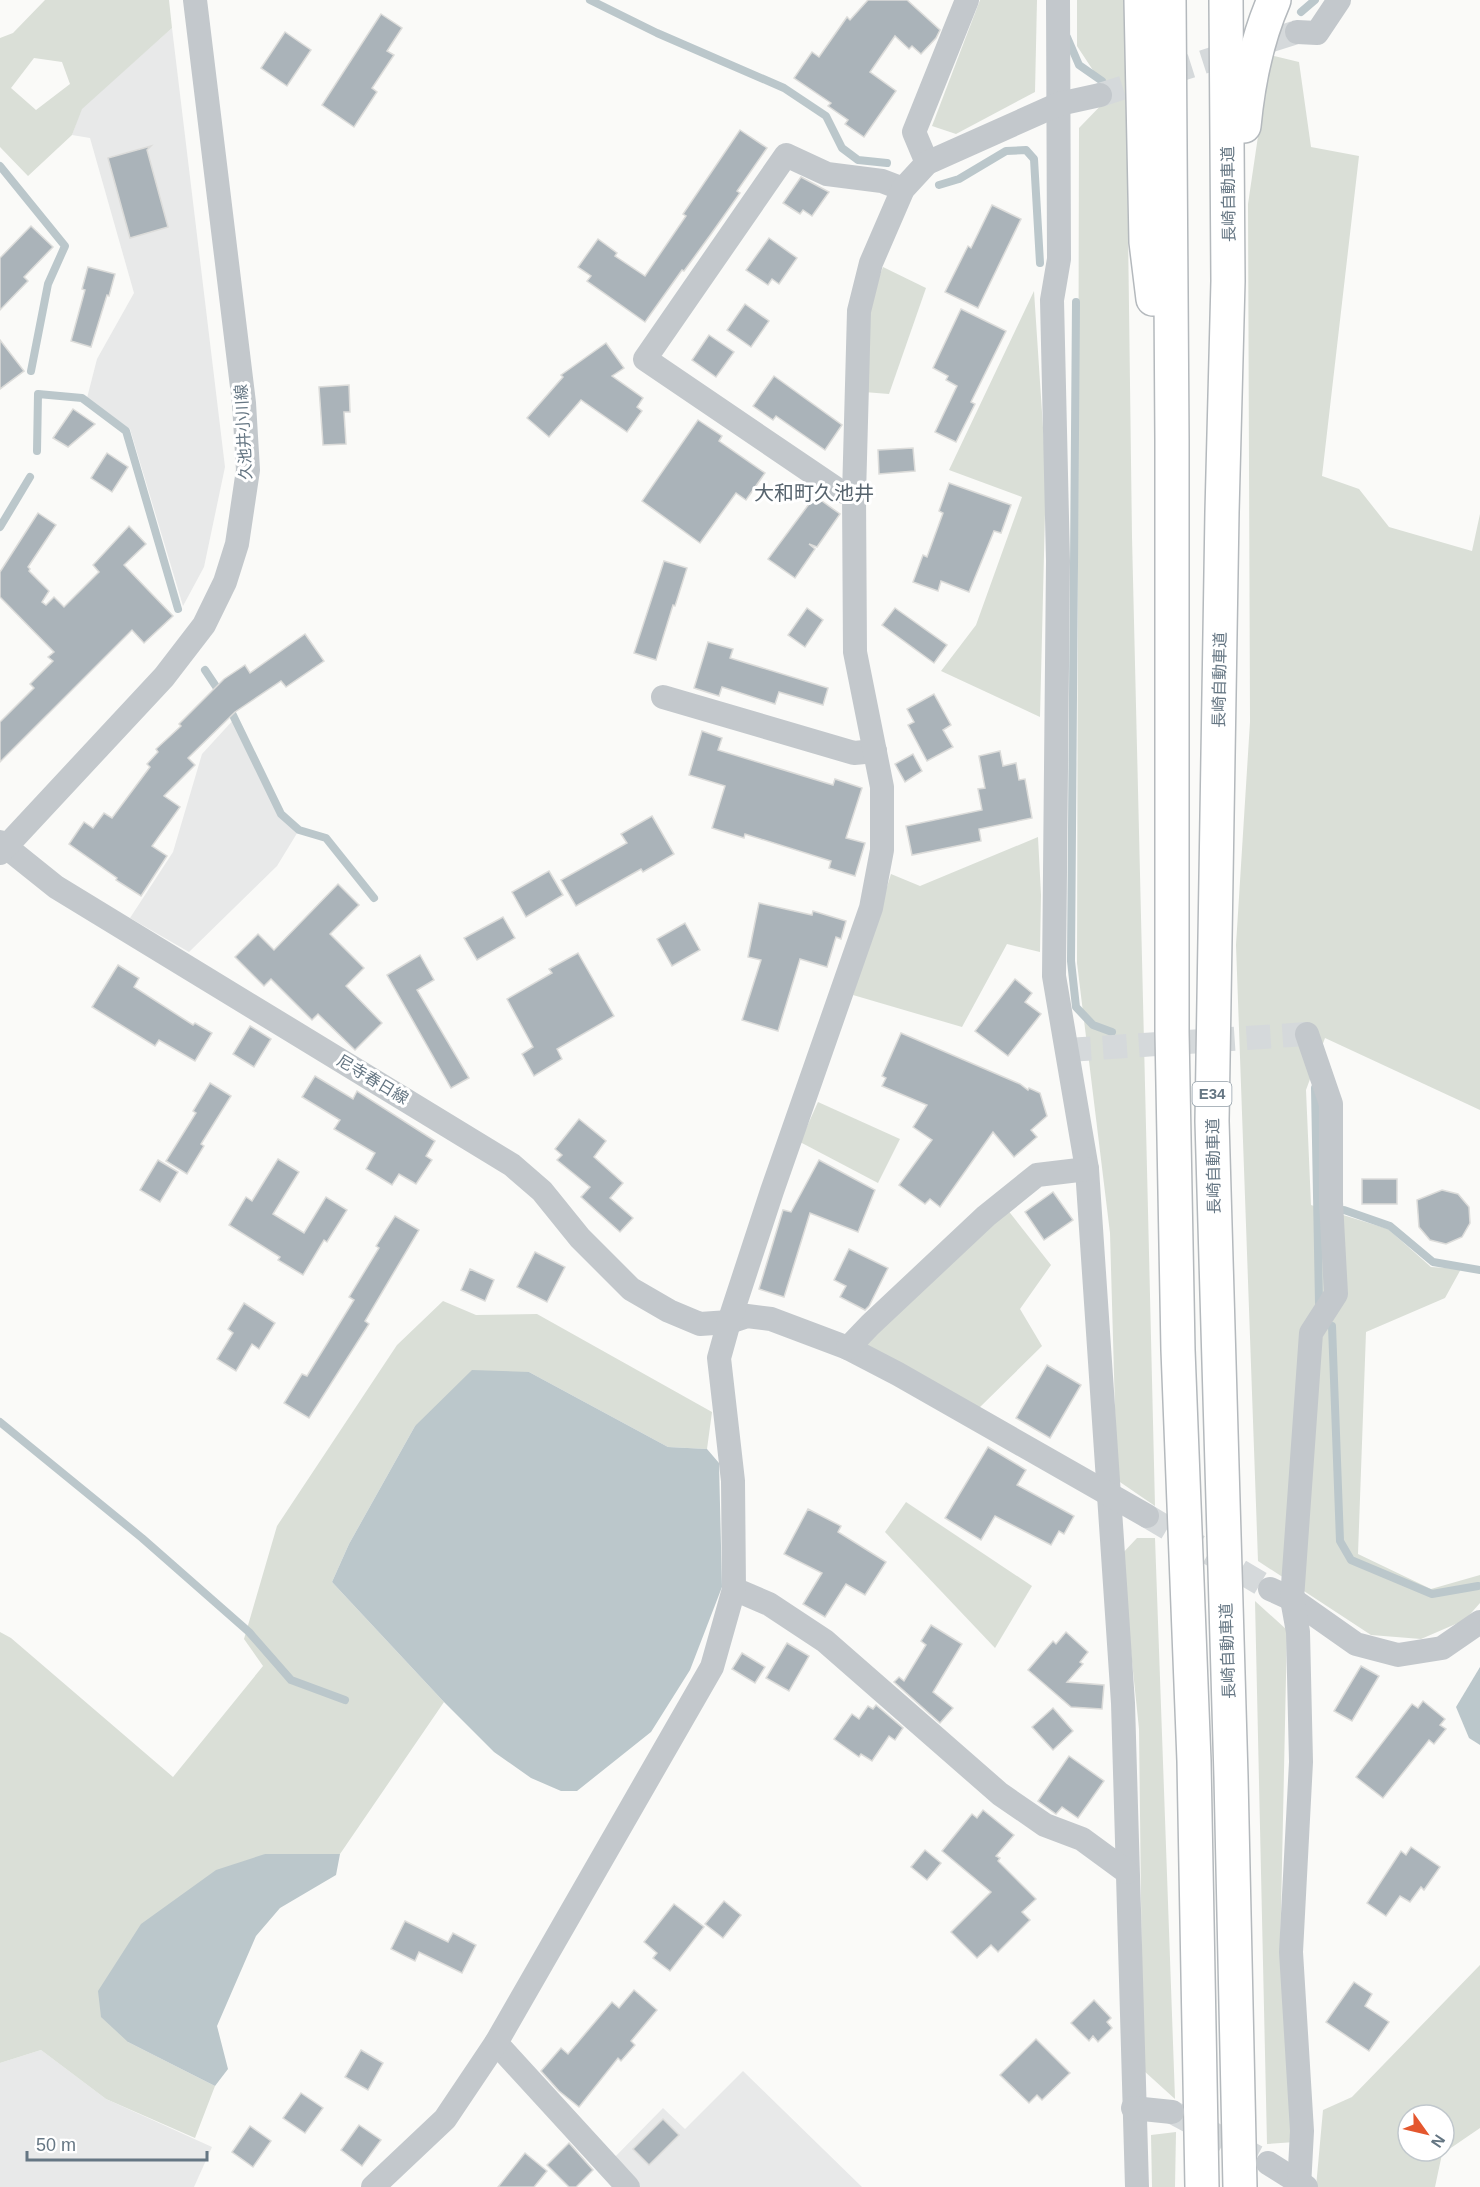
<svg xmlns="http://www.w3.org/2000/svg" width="1480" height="2187" font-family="Helvetica,'Noto Sans JP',sans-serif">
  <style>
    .built { fill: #e8e9e9 }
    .green { fill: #dadfd7; fill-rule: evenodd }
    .water { fill: #bbc7cb }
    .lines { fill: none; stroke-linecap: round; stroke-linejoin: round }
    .stream { stroke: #bbc7cb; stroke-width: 8 }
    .building { fill: #aab3b9; stroke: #dcdcda; stroke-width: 1.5 }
    .minor-tunnel { stroke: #d5d9db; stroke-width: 24; stroke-dasharray: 24 12; stroke-linecap: butt }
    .highway-casing { stroke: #b4b9bd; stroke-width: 36 }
    .minor { stroke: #c3c8cc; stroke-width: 24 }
    .highway { stroke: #fff; stroke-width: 33 }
    .labels { text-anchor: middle; stroke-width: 6; stroke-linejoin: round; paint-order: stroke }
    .shield { fill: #fff; stroke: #939fa8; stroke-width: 1.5 }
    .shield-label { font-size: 15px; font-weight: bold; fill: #657683 }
    .street-label { font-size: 16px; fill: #657683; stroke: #fff }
    .quarter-label { font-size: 20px; fill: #57646e; stroke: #fff }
  </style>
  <rect width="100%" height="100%" fill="#fafaf8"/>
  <g class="built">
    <polygon points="172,28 225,467 204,567 183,606 130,429 87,398 97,359 134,293 90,138 72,135 81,109"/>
    <polygon points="235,718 281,813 299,830 277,866 189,952 130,918 173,852 202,754"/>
    <polygon points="41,2050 106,2099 212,2147 194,2187 0,2187 0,2063"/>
    <polygon points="743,2071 862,2187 632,2187 610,2162 663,2108 685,2129"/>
  </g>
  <g class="green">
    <path d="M45,0H169L172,28L82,109L72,135L28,176L0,147V38L13,33ZM34,58L62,62L70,84L36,110L11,88Z"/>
    <polygon points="980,0 1037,0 1035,92 956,134 932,126"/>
    <polygon points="1077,0 1125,0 1132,537 1155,1506 1117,1480 1110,1233 1077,963 1079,128 1110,96 1077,46"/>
    <polygon points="1270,55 1299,62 1311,147 1359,156 1322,476 1359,489 1389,527 1472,551 1480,514 1480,1110 1325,1038 1306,1090 1311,1205 1388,1229 1431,1267 1461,1269 1445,1298 1366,1332 1358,1554 1431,1589 1480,1575 1480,1603 1465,1620 1421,1639 1371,1635 1258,1561 1236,945 1250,722 1248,204"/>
    <polygon points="883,267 926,288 889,394 864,392 867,308"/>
    <polygon points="1034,291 1046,473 1040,717 941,671 976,625 1022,497 949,470"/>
    <polygon points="1038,837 1041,895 1040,952 1007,944 962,1027 853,995 891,874 920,886"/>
    <polygon points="818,1102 900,1139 878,1183 800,1142"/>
    <polygon points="1007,1209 1051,1265 1020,1309 1042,1346 978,1409 865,1344"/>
    <polygon points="443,1301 476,1315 537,1314 712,1412 707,1449 668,1447 529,1372 415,1426 349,1544 332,1582 444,1702 340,1854 265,1854 128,2042 215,2086 195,2138 106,2099 41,2050 0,2063 0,1632 11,1638 173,1777 263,1666 244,1639 277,1526 397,1345"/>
    <polygon points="906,1502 1032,1586 995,1648 885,1532"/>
    <polygon points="1137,1538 1155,1538 1175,2099 1143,2070 1139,1729 1121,1555"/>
    <polygon points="1255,1601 1287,1630 1280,1959 1295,2142 1267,2144"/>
    <path d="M1480,1965V2128L1442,2154L1435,2187H1316L1323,2110L1352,2097ZM1408,2115H1444V2151H1408Z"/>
    <polygon points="1176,2132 1175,2187 1152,2187 1151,2135"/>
  </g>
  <g class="water">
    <polygon points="472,1370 529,1372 668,1447 707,1449 719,1463 722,1587 690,1670 651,1732 577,1791 561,1791 531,1778 494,1752 444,1702 332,1582 349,1544 415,1426"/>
    <polygon points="1480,1667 1480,1745 1469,1738 1456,1707"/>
    <polygon points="265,1854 340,1854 336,1875 280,1908 256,1936 217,2026 228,2069 215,2086 128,2042 101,2017 98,1991 141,1924 216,1870"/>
  </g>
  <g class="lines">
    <g class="stream">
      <polyline points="590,0 657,33 784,88 826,116 842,148 858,160 887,163"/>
      <polyline points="1301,12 1315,0"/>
      <polyline points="1067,37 1079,65 1102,81"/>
      <polyline points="0,166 65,246 48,284 31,371"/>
      <polyline points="939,185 959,179 1006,151 1026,150 1034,159 1040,263"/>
      <polyline points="1076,302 1071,961 1076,1007 1093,1025 1112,1032"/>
      <polyline points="37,451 38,394 82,398 126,431 178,609"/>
      <polyline points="0,527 30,477"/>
      <polyline points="205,670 221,694"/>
      <polyline points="229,707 281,814 299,830 326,838 374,898"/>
      <polyline points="1315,1088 1319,1303"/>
      <polyline points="1344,1210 1390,1226 1433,1262 1480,1270"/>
      <polyline points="1332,1326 1340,1541 1351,1560 1432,1594 1478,1586"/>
      <polyline points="0,1422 142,1538 249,1632 291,1680 345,1700"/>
    </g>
  </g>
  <g class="building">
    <polygon points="868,0 907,0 940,30 936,38 921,54 912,46 909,49 895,36 870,72 896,91 864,137 845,124 848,120 828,106 831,103 794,78 812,52 819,57 847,17 850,20"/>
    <polygon points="381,14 402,28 387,51 394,55 372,88 377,92 354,127 322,105"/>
    <polygon points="285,32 311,50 287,86 261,68"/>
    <polygon points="740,130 767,148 737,191 740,193 711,234 684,271 682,270 645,322 587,281 591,276 578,267 598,239 617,253 615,256 645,276 686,216 683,214"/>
    <polygon points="151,146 147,150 168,227 130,238 108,158"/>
    <polygon points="801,177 829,192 812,216 803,210 800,214 783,203"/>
    <polygon points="992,205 1021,219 978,308 945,292 968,246 971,248"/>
    <polygon points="31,226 53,247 24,277 28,281 0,310 0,258"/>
    <polygon points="769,238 797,258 779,284 772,279 768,285 746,270"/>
    <polygon points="88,267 115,274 109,296 107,295 91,347 71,341 85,290 82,289"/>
    <polygon points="745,304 769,321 751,347 727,330"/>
    <polygon points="961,309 1006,331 971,402 975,404 956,442 935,432 957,386 946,380 948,376 933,368"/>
    <polygon points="709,335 734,352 716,377 692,360"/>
    <polygon points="0,340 24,371 0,389"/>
    <polygon points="606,343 624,368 612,376 643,398 637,407 642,411 627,432 581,400 549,437 527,418 563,377 561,375"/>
    <polygon points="774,376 842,425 825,450 776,416 773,420 753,406"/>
    <polygon points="349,385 350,412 344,412 346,444 323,445 319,387"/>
    <polygon points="73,409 95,424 68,447 53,438"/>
    <polygon points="698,420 722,436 719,441 765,473 746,500 736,493 700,543 642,501"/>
    <polygon points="913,448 915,471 879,474 878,450"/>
    <polygon points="107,453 128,467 112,492 91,478"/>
    <polygon points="949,483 1011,505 1001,533 994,531 969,592 941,581 938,591 913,582 923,555 927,557 943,513 939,511"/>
    <polygon points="815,496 840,514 817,547 809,544 815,549 795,578 768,559"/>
    <polygon points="38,513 56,525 28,567 30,569 29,571 49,591 42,602 46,605 54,597 64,607 99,572 93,565 129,526 146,544 124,565 173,616 144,643 132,630 0,762 0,722 34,688 30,684 53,661 48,657 54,652 0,597 0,572"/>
    <polygon points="664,561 687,568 675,606 673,605 656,660 634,653"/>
    <polygon points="807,608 823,620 805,647 788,635"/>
    <polygon points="895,608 947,645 934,663 882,625"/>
    <polygon points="305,634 324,661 286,687 281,681 235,712 188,758 195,765 164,796 180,807 152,846 167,856 141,896 116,880 117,878 69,844 84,822 93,828 104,813 112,818 150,767 147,764 158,752 156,749 181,726 179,724 224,679 245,665 250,673"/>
    <polygon points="708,642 733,649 730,658 828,688 823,705 779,692 775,704 722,687 719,696 694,688"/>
    <polygon points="934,694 951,725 943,730 953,747 927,761 908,725 914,722 907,709"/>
    <polygon points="702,731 722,738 718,750 833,785 835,779 862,788 846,838 865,843 855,876 829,868 831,861 745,834 744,838 712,828 725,786 689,775"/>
    <polygon points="1000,751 1003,766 1016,763 1019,780 1025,779 1032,818 979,829 981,841 912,855 906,826 982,810 978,789 985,788 979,756"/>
    <polygon points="913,754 922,771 905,782 895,764"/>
    <polygon points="652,816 674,854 643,872 641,869 576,906 561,880 627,843 621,834"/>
    <polygon points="549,871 563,895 526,917 512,892"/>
    <polygon points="338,884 359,905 330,934 364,968 346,986 382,1023 355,1050 318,1014 312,1020 271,979 264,986 235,957 258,934 274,950"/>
    <polygon points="759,903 812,915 813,911 846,921 841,939 836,937 827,967 800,959 778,1031 742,1020 761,960 748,957"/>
    <polygon points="503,917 515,938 477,960 464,938"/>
    <polygon points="685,923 700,950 672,966 657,939"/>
    <polygon points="578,953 614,1016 557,1049 562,1059 534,1076 522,1054 533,1047 507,999 552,973 549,969"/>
    <polygon points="420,955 434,980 417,990 469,1078 451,1088 387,975"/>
    <polygon points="118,965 139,978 134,987 193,1025 195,1023 212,1033 195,1061 159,1040 155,1046 92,1007"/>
    <polygon points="1015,979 1032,993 1025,1002 1041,1014 1008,1056 975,1031"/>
    <polygon points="250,1026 271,1039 254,1067 233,1054"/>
    <polygon points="901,1033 1020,1084 1028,1090 1029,1088 1040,1093 1047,1116 1031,1130 1037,1137 1014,1157 993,1132 940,1207 930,1199 925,1204 899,1185 932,1140 913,1127 927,1105 882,1086 886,1078 882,1076"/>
    <polygon points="315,1076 353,1099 357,1091 435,1141 426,1156 432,1160 416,1184 399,1174 392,1185 366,1169 375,1153 334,1129 340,1120 302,1097"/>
    <polygon points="210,1083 231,1096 201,1144 204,1146 187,1174 166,1161 196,1113 193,1111"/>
    <polygon points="579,1119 606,1141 594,1157 623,1183 610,1198 633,1218 620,1232 581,1197 590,1187 557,1160 562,1155 555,1149"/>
    <polygon points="278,1159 299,1172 273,1214 304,1233 326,1197 347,1210 327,1242 324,1240 303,1275 278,1260 280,1257 229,1225 246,1197 252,1201"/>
    <polygon points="158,1160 178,1172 160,1202 140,1190"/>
    <polygon points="819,1160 875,1190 858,1232 810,1213 784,1297 759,1289 783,1210 791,1212"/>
    <rect x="1362" y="1179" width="35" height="25"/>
    <polygon points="1442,1190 1458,1194 1469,1207 1470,1223 1462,1237 1446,1244 1430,1240 1419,1227 1417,1200"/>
    <polygon points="1053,1192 1073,1220 1044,1240 1025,1212"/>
    <polygon points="395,1216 419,1230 365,1321 369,1324 309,1418 284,1403 302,1374 307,1376 354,1300 349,1297 379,1248 376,1246"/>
    <polygon points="849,1249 888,1268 869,1306 865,1310 840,1297 846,1286 834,1280"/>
    <polygon points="535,1252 565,1267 547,1302 517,1287"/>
    <polygon points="470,1269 494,1280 485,1301 461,1290"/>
    <polygon points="244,1303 275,1323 259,1349 252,1344 236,1371 217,1359 233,1333 228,1329"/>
    <polygon points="1047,1365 1081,1385 1050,1438 1016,1418"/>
    <polygon points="988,1447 1026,1470 1017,1485 1074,1516 1064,1534 1059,1531 1051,1545 995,1516 981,1540 945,1518"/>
    <polygon points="808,1509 841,1526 838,1532 886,1562 865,1595 846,1584 825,1617 803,1604 822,1573 784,1554"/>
    <polygon points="931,1625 962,1644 933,1692 953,1708 940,1723 894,1682 899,1677 904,1681 926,1645 921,1641"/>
    <polygon points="1066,1632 1088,1652 1080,1662 1083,1664 1067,1682 1104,1685 1102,1709 1071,1707 1028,1670 1053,1641 1056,1644"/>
    <polygon points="787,1643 809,1656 789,1691 766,1678"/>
    <polygon points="742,1653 765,1667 755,1683 732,1669"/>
    <polygon points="1361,1666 1379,1676 1352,1721 1334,1711"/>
    <polygon points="1423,1701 1445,1719 1440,1725 1446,1729 1434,1744 1429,1740 1383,1798 1356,1777 1412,1704 1418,1708"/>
    <polygon points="876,1705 903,1728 895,1740 889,1736 872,1761 861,1754 859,1757 834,1739 852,1714 859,1719 868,1706 873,1709"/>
    <polygon points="1053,1708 1073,1731 1053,1750 1032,1727"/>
    <polygon points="1069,1756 1104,1781 1078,1818 1062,1807 1056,1814 1038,1801"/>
    <polygon points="983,1810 1014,1835 996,1856 1000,1858 998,1861 1036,1899 1022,1912 1030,1920 998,1952 991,1945 977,1958 951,1932 991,1892 942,1851 972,1814 977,1818"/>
    <polygon points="1411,1847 1440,1867 1424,1890 1421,1887 1410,1902 1400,1896 1386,1916 1367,1903 1401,1851 1406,1855"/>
    <polygon points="925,1850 941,1863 927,1880 911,1867"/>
    <polygon points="724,1901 741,1915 723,1938 705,1924"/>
    <polygon points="674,1904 704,1927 670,1971 653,1958 657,1953 644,1942"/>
    <polygon points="405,1921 448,1942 453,1933 476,1945 462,1973 419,1952 415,1961 391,1949"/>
    <polygon points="1354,1982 1372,1994 1365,2006 1389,2022 1369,2051 1326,2022"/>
    <polygon points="634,1990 657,2010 631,2041 635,2045 621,2061 618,2058 579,2107 559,2091 541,2071 561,2048 568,2054 612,2002 619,2008"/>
    <polygon points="1094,2000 1111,2018 1107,2022 1112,2028 1098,2042 1093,2036 1089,2041 1071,2023"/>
    <polygon points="1036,2039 1070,2073 1042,2100 1037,2095 1029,2103 1000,2075"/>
    <polygon points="361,2050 383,2063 368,2090 345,2077"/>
    <polygon points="301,2093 323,2108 305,2133 283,2118"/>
    <polygon points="663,2119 679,2135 649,2165 633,2149"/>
    <polygon points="359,2125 381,2140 362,2166 341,2150"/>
    <polygon points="250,2126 271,2141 253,2167 232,2152"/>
    <polygon points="569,2143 593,2170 576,2187 569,2187 547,2165"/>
    <polygon points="525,2153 547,2171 534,2187 498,2187"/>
  </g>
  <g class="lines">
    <g class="minor-tunnel">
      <polyline points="1100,95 1297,32"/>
      <polyline points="1067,1050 1307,1034"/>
      <polyline points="1147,1516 1270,1589"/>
      <polyline points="1172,2112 1268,2163"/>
    </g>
    <g class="highway-casing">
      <g id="highway">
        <polyline points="1141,0 1146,242 1153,299"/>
        <polyline points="1169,0 1172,440 1172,1032 1178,1350 1194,1761 1202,2187"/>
        <polyline points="1226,0 1228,281 1222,512 1212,1121 1231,1777 1240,2187"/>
        <path d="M1244,126C1248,84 1257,39 1274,0"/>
      </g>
    </g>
    <g class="minor">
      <polyline points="1058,0 1059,259 1052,300 1058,561 1054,976 1087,1169 1123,1703 1137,2187"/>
      <polyline points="1297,32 1317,33 1339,0"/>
      <polyline points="927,163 914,132 967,0"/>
      <polyline points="854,495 838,490 645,359 786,155 827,174 882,181 903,189"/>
      <polyline points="663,697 854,753 875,751"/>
      <polyline points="0,842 56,887 512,1165 542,1191 580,1238 631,1289 669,1311 700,1324 729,1322 747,1316 771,1319 848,1348 898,1374 1147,1516"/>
      <polyline points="0,853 164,677 204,625 225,582 237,544 248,470 244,403 195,0"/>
      <polyline points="848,1348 870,1325 986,1216 1037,1175 1087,1169"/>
      <polyline points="734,1589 769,1604 825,1641 1000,1794 1045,1825 1082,1839 1127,1872"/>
      <polyline points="1270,1589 1292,1599 1356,1644 1398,1655 1442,1648 1480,1622"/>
      <polyline points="496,2043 628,2187"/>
      <polyline points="1133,2108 1172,2112"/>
      <polyline points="1268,2163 1306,2187"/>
      <polyline points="373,2187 445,2119 496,2043 712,1667 734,1589 733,1481 719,1358 729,1322 772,1191 871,908 882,850 882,787 855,652 854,495 859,311 871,263 903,189 927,163 1059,104 1100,95"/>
      <polyline points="1299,2187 1302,2131 1291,1952 1301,1762 1298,1632 1292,1599 1311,1333 1336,1294 1331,1202 1331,1104 1307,1034"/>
    </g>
    <use href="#highway" class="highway"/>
  </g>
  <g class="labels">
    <rect class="shield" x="1192.5" y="1082" width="39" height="24" rx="4.5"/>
    <g class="shield-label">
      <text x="1212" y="1099">E34</text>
    </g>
    <g class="street-label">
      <text transform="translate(1228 194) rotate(-91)" y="6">長崎自動車道</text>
      <text transform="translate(243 432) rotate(-93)" y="6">久池井小川線</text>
      <text transform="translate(1219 680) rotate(-89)" y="6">長崎自動車道</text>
      <text transform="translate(373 1079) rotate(31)" y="6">尼寺春日線</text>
      <text transform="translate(1213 1166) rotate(-91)" y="6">長崎自動車道</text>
      <text transform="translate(1227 1651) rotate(-92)" y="6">長崎自動車道</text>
    </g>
    <g class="quarter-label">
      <text x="814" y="500">大和町久池井</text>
    </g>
  </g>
  <g transform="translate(1426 2133) rotate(124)"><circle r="28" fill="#ffffff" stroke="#c1c8cd" stroke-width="1.5"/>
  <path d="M0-4.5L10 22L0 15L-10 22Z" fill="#e4572e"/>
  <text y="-9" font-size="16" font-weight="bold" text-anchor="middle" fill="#657683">N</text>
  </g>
  <path d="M27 2151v9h180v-9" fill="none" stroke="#657683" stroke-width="3"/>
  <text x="36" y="2151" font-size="18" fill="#657683" stroke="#ffffff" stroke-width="4.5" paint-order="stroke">50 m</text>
</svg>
